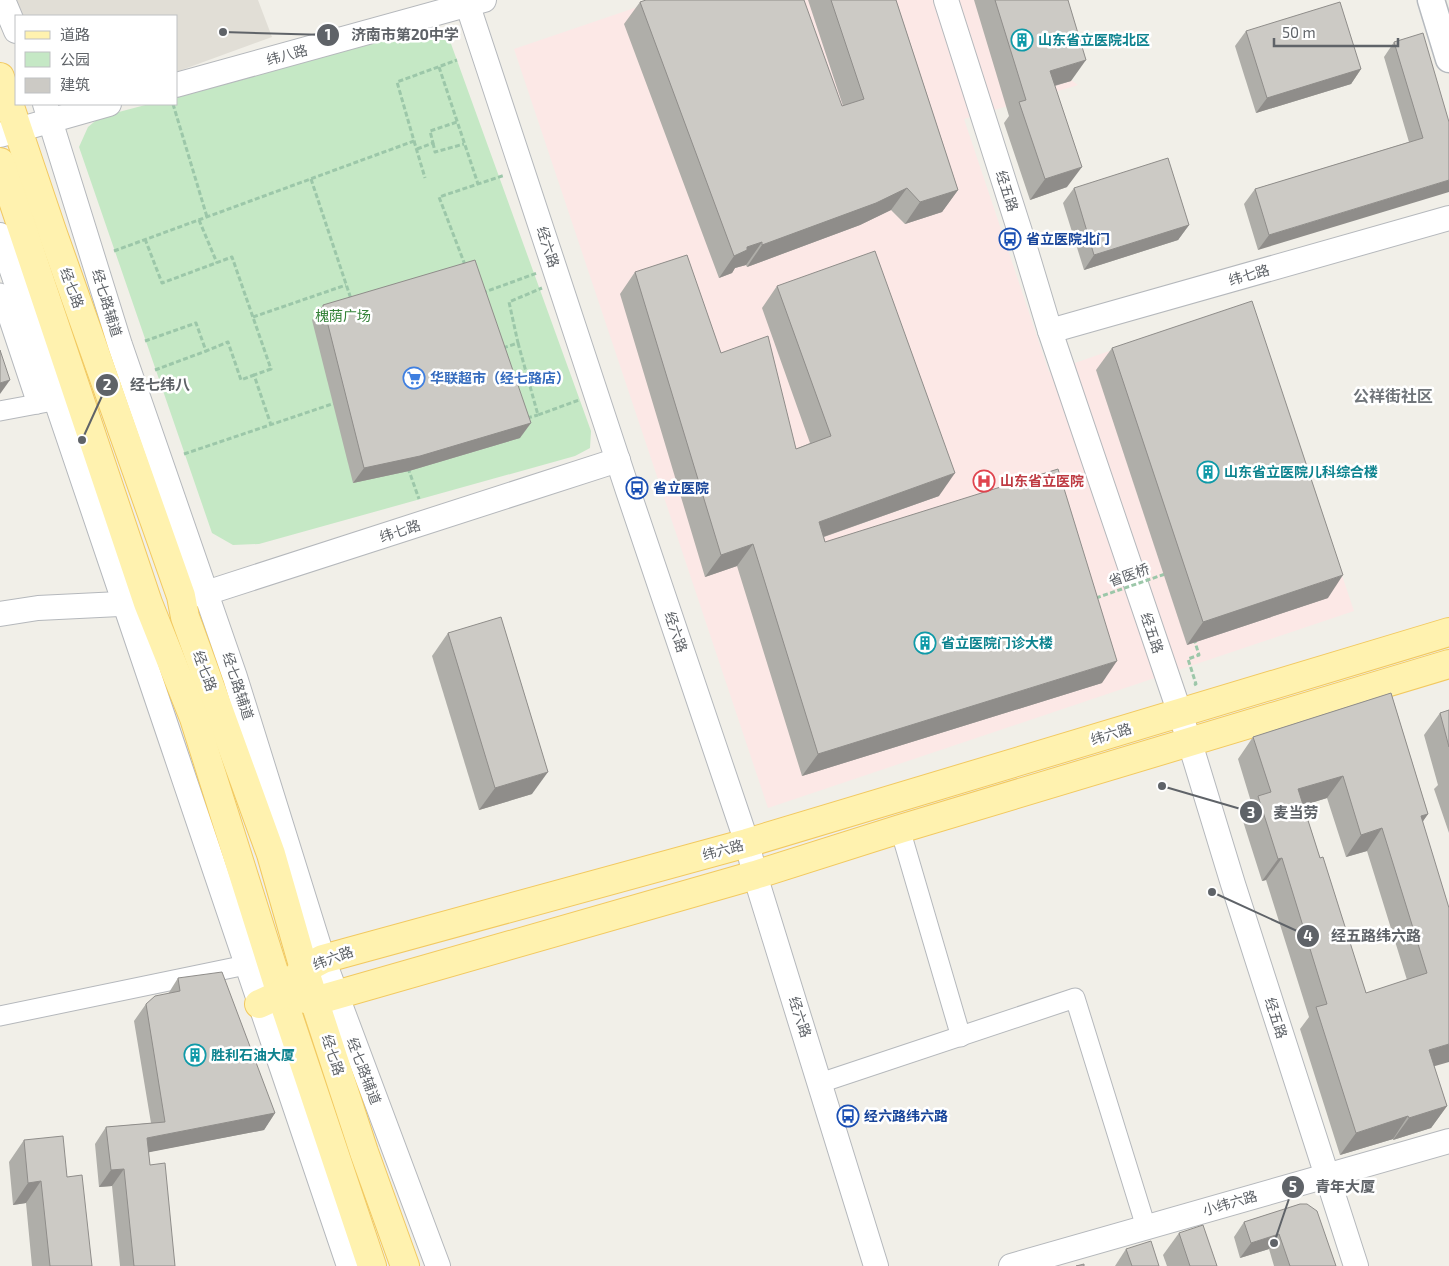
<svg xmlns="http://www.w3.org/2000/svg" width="1449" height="1266" font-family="'Exo 2','Noto Sans SC',sans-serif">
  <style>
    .education { fill: #e1ded6 }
    .medical { fill: #fce8e6 }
    .green { fill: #c5e8c5 }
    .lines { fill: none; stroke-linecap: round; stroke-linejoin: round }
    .minor-casing { stroke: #b5b8bc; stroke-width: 21 }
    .tertiary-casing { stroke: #b5b8bc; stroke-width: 26 }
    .secondary-casing { stroke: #b6babf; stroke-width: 29 }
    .primary-casing { stroke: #f2c960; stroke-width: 30 }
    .path { stroke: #9cc7a9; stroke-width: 3; stroke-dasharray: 5 2.5; stroke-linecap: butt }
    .minor { stroke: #fff; stroke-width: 19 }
    .tertiary { stroke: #fff; stroke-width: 24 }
    .secondary { stroke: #fff; stroke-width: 26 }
    .primary { stroke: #fff2af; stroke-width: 28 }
    .path-bridge { stroke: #9cc7a9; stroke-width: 3; stroke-dasharray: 5 2.5; stroke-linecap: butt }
    .wall { fill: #afaea9; fill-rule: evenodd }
    .shaded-wall { fill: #8f8d8a }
    .building { fill: #cccac5; stroke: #8f8d8a; fill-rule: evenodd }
    .labels { text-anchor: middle; stroke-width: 5; stroke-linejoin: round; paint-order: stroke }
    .culture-label { font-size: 14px; font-weight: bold; fill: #0d838f; stroke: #fff; text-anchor: start }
    .street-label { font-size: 14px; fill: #5f6368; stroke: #fff }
    .transit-label { font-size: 14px; font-weight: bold; fill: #164399; stroke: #fff; text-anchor: start }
    .park-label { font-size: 14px; fill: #348238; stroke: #fff }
    .shop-label { font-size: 14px; font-weight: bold; fill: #366cbe; stroke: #fff; text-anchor: start }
    .health-label { font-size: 14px; font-weight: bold; fill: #be3a42; stroke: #fff; text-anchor: start }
    .quarter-label { font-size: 16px; font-weight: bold; fill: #70757a; stroke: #fff }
    .leader { fill: none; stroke: #5f6368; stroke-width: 2 }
    .callout-dot { fill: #5f6368; stroke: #fff; stroke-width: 2 }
    .mark-label { font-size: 15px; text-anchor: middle; font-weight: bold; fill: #fff }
    .callout-label { font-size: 15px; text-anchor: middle; font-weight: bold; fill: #5f6368; stroke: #fff; stroke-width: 5; stroke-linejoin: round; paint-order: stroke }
  </style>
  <rect width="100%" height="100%" fill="#f1efe8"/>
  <polygon class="education" points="7,0 258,0 272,37 176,72 176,16 16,16"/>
  <polygon class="medical" points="658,0 1047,0 1071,80 1078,85 964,119 1049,372 1250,302 1354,611 768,808 514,49"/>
  <polygon class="green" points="428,29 450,41 591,431 590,448 575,456 259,544 233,545 212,533 79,147 88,127 100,117 149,104 176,104 176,96"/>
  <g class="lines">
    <g class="minor-casing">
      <g id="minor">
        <polyline points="0,293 37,404"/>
        <polyline points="0,411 48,402"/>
        <polyline points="900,829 961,1037"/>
        <polyline points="0,1016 246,965"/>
        <polyline points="820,1083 1075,998 1146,1227"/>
      </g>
    </g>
    <g class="tertiary-casing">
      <g id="tertiary">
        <polyline points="3,0 16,31"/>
        <polyline points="466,0 628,491 747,843 755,875 876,1266"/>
        <polyline points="946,0 1022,238 1050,331 1190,743 1233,884 1356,1266"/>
        <polyline points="176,85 484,0"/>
        <polyline points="45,104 120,345 235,677 323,959 438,1266"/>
        <polyline points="0,135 109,104"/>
        <path d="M0,235C118,578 231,923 349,1266"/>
        <polyline points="1050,331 1449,218"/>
        <polyline points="190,595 206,593 618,460"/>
        <polyline points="0,614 38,608 140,603"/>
        <polyline points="1011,1266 1449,1141"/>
      </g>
    </g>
    <g class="secondary-casing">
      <polyline id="secondary" points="1431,0 1449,59"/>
    </g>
    <g class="primary-casing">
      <g id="primary">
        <polyline points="0,77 52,231 181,596 185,617 271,854 304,969 364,1152 405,1266"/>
        <polyline points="0,162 148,603 194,718 281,994 372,1266"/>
        <polyline points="297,997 315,1001 755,875 900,829 1449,664"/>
        <polyline points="259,1004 281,994 304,969 323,959 747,843 1449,632"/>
      </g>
    </g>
    <g class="path">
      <polyline points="439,67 478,184"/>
      <polyline points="173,104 207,217"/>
      <polyline points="414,141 425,178"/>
      <polyline points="433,143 435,152 464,144"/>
      <polyline points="417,149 433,143 430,131 457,122"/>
      <polyline points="311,179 351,299"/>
      <polyline points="199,220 217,263"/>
      <polyline points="145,239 162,283 232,257 271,369 254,375 271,425"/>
      <polyline points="114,251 414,141 397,82 457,60"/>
      <polyline points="465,265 439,197 505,175"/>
      <polyline points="482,293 537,273"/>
      <polyline points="253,317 346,285"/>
      <polyline points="145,341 196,323 206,351 228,342 241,380 254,375"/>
      <polyline points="518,343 538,415 579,400"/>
      <polyline points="503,348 518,343 509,302 542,288"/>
      <polyline points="155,370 206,351"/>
      <polyline points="527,418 538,415"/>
      <polyline points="184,454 335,403"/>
      <polyline points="408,468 419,499"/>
      <polyline points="1194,685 1196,684 1188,659 1199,655 1195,642"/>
    </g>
    <use href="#minor" class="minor"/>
    <use href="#tertiary" class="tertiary"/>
    <use href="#secondary" class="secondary"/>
    <use href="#primary" class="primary"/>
    <polyline class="path-bridge" points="1096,598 1168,573"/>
  </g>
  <g class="wall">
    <polygon points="808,0 896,0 958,190 942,212 905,224 891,210 860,225 747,267 746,265 735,268 732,273 719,278 624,24 640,2 842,106 843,106"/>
    <polygon points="974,0 1068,0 1071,81 1055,86 1067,187 1030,200 1004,123 1009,116"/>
    <polygon points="1246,31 1361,69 1351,84 1256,113 1235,46"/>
    <polygon points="1394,42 1449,122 1258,250 1244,204 1255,189 1409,142 1384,57"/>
    <polygon points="1074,188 1189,225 1178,240 1084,270 1063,203"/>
    <polygon points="635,272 721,353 796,449 810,443 762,308 777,286 939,496 824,537 825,542 1102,683 802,776 737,566 705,577 620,294"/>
    <polygon points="323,305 520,438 409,471 353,483 312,320"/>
    <polygon points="1112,348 1328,598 1187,645 1096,370"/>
    <polygon points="448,633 532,794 479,810 432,656"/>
    <path d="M1391,693L1428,814L1422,822L1434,1066L1447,1106L1431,1128L1393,1140V1139L1340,1155L1300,1029L1309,1017L1266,880L1262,881L1242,818L1252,805L1238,759L1253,737ZM1327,798L1346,857L1367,851L1407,980L1366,993L1320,858L1303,805Z"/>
    <polygon points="1449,710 1449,833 1434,789 1438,785 1424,735 1440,713"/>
    <polygon points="178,978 275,1113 264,1130 148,1152 150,1165 175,1266 120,1266 112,1186 99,1187 95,1144 106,1127 151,1123 134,1021 146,1004 168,994"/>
    <polygon points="24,1140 67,1177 92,1266 32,1266 26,1203 13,1205 9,1162"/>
    <polygon points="1300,1204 1336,1266 1274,1266 1269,1249 1240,1258 1234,1237 1244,1222"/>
    <polygon points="1179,1233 1217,1266 1167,1266 1163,1255"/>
    <polygon points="1126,1249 1159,1266 1115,1266"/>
  </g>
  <g class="shaded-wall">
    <polygon points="1086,60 1071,81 1035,91 1050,71"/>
    <polygon points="1361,69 1351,84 1256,113 1267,98"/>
    <polygon points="1082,167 1067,187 1030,200 1045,179"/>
    <polygon points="1449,180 1449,192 1258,250 1269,235"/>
    <polygon points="907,188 891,210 860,225 747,267 762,245"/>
    <polygon points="958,190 942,212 905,224 920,202"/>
    <polygon points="1189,225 1178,240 1084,270 1094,255"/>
    <polygon points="762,242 746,265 735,268 732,273 719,278 734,256 747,247"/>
    <polygon points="10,380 0,394 0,383"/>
    <polygon points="531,423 520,438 409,471 353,483 364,468"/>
    <polygon points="955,473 939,496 803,544 819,522"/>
    <polygon points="753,544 737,566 705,577 721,555"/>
    <polygon points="1343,575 1328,598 1187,645 1203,622"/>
    <polygon points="1117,661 1102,683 802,776 818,754"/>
    <polygon points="548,772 532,794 479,810 495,788"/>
    <polygon points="1343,776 1327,798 1283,812 1298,789"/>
    <polygon points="1428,814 1413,836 1421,816"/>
    <polygon points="1382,828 1367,851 1346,857 1361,835"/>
    <polygon points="1282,858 1266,880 1262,881 1278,859"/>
    <polygon points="1449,1044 1449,1062 1414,1072 1429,1050"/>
    <polygon points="1447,1106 1431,1128 1393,1140 1409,1118"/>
    <polygon points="275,1113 264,1130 135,1155 147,1138"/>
    <polygon points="1408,1116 1393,1139 1340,1155 1356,1133"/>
    <polygon points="124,1169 112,1186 99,1187 111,1170"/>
    <polygon points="41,1181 26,1203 13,1205 28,1183"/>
    <polygon points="1279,1234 1269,1249 1240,1258 1251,1243"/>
  </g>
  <g class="building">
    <polygon points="646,0 804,0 842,106 864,99 831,0 896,0 958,190 920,202 907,188 876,203 762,245 762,242 747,247 747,250 734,256 640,2"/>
    <polygon points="995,0 1068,0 1086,60 1050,71 1082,167 1045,179 1019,102 1026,100"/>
    <polygon points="1340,2 1361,69 1267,98 1246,31"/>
    <polygon points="1423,33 1449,122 1449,180 1269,235 1255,189 1423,138 1394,42"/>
    <polygon points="1168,158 1189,225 1094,255 1074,188"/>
    <polygon points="875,251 955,473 819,522 825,542 1058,469 1117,661 818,754 753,544 721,555 635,272 687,255 721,353 768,336 796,449 831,436 777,286"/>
    <polygon points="475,260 531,423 420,456 364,468 323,305"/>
    <polygon points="1252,301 1343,575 1203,622 1112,348"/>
    <polygon points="0,350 10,380 0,383"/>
    <polygon points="501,617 548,772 495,788 448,633"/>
    <path d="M1391,693L1428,814L1421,816L1449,908V1044L1429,1050L1447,1106L1409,1118L1408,1116L1356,1133L1316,1007L1327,1004L1282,858L1278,859L1258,796L1271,792L1253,737ZM1343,776L1361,835L1382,828L1427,973L1366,993L1323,857L1320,858L1298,789Z"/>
    <polygon points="1449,710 1449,747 1440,713"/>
    <polygon points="222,972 275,1113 147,1138 150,1165 165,1163 175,1266 134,1266 124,1169 111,1170 106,1127 165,1122 146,1004 155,996 180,991 178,978"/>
    <polygon points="63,1136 67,1177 82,1175 92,1266 50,1266 41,1181 28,1183 24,1140"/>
    <polygon points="1300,1204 1307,1204 1317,1211 1336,1266 1290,1266 1279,1234 1251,1243 1244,1222"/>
    <polygon points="1203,1225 1217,1266 1190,1266 1179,1233"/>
    <polygon points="1151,1241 1159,1266 1132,1266 1126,1249"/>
    <polygon points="1084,1264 1084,1266 1076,1266"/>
  </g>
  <defs>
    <g id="building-ring" transform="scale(1.125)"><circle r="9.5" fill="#fff" stroke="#0f9aa8" stroke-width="1.5"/><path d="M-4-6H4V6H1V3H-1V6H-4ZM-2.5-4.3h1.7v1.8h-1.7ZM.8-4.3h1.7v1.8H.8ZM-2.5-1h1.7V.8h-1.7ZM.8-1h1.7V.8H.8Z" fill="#0f9aa8"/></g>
    <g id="bus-ring" transform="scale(1.125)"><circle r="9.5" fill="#fff" stroke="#1a4fb4" stroke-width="1.5"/><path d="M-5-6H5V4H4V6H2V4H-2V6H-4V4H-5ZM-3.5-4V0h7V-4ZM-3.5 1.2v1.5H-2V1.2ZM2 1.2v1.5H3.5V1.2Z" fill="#1a4fb4"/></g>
    <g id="supermarket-ring" transform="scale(1.125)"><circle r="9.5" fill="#fff" stroke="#3f7fe0" stroke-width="1.5"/><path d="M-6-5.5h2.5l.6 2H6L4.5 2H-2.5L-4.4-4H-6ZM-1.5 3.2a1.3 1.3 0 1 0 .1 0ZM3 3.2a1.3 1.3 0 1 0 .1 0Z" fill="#3f7fe0"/></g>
    <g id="hospital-ring" transform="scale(1.125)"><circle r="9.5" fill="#fff" stroke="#e0444e" stroke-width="1.5"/><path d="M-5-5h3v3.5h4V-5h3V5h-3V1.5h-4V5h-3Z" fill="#e0444e"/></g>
  </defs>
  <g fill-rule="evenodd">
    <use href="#building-ring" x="1022" y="40"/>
    <use href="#bus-ring" x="1010" y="239"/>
    <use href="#supermarket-ring" x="414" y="378"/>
    <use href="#building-ring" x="1208" y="472"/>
    <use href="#hospital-ring" x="984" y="481"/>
    <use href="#bus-ring" x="637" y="488"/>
    <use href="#building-ring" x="925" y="643"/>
    <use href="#building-ring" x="195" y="1055"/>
    <use href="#bus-ring" x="848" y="1116"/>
  </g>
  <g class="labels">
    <g class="culture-label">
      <text x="1038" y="45">山东省立医院北区</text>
      <text x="1224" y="477">山东省立医院儿科综合楼</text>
      <text x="941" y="648">省立医院门诊大楼</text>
      <text x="211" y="1060">胜利石油大厦</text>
    </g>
    <g class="street-label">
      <text transform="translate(287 55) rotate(-15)" y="5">纬八路</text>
      <text transform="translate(1007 191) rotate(72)" y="5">经五路</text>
      <text transform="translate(548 247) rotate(72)" y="5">经六路</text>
      <text transform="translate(1249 275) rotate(-16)" y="5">纬七路</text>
      <text transform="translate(72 288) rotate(70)" y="5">经七路</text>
      <text transform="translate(107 303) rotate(73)" y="5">经七路辅道</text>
      <text transform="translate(400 531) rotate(-18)" y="5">纬七路</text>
      <text transform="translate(1129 575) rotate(-19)" y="5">省医桥</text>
      <text transform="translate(676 632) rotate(71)" y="5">经六路</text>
      <text transform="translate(1152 633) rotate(71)" y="5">经五路</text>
      <text transform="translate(205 671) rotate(70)" y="5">经七路</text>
      <text transform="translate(238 686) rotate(72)" y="5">经七路辅道</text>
      <text transform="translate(1111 734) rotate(-17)" y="5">纬六路</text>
      <text transform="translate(723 850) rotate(-15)" y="5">纬六路</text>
      <text transform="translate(333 958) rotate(-20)" y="5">纬六路</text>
      <text transform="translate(800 1017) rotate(72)" y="5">经六路</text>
      <text transform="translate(1276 1018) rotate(72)" y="5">经五路</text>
      <text transform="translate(333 1055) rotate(72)" y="5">经七路</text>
      <text transform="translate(364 1071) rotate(69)" y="5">经七路辅道</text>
      <text transform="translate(1230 1203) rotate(-16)" y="5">小纬六路</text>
    </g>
    <g class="transit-label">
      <text x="1026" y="244">省立医院北门</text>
      <text x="653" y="493">省立医院</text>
      <text x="864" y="1121">经六路纬六路</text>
    </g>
    <g class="park-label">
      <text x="343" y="321">槐荫广场</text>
    </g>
    <g class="shop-label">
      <text x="430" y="383">华联超市（经七路店）</text>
    </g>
    <g class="health-label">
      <text x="1000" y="486">山东省立医院</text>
    </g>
    <g class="quarter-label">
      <text x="1393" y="402">公祥街社区</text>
    </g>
  </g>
  <path class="leader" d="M223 32L328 35M82 440L107 385M1162 786L1251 812M1212 892L1308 936M1274 1243L1293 1187"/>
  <g class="callout-dot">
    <circle cx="223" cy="32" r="5"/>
    <circle cx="82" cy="440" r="5"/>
    <circle cx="1162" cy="786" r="5"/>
    <circle cx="1212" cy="892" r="5"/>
    <circle cx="1274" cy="1243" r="5"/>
    <circle cx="328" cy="35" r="12"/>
    <circle cx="107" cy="385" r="12"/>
    <circle cx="1251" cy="812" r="12"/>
    <circle cx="1308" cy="936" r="12"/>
    <circle cx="1293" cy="1187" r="12"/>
  </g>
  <g class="mark-label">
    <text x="328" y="40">1</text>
    <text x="107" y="390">2</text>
    <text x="1251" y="818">3</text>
    <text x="1308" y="941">4</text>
    <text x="1293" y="1192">5</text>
  </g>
  <g class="callout-label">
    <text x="405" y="40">济南市第20中学</text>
    <text x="160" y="390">经七纬八</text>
    <text x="1296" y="818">麦当劳</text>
    <text x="1376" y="941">经五路纬六路</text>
    <text x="1345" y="1192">青年大厦</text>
  </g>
  <rect x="15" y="15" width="162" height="90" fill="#ffffff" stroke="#bfc1c3"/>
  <rect x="25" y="31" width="25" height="8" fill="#fff2af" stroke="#bfc1c3"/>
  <text x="60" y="40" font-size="15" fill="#5f6368">道路</text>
  <rect x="25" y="52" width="25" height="15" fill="#c5e8c5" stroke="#bfc1c3"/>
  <text x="60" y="65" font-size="15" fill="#5f6368">公园</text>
  <rect x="25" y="78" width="25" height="15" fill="#cccac5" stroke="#bfc1c3"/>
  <text x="60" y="90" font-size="15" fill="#5f6368">建筑</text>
  <path d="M1274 38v8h124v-8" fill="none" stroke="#5f6368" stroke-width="2.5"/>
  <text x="1282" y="38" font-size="15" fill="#5f6368" stroke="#ffffff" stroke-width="4" paint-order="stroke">50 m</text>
</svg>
